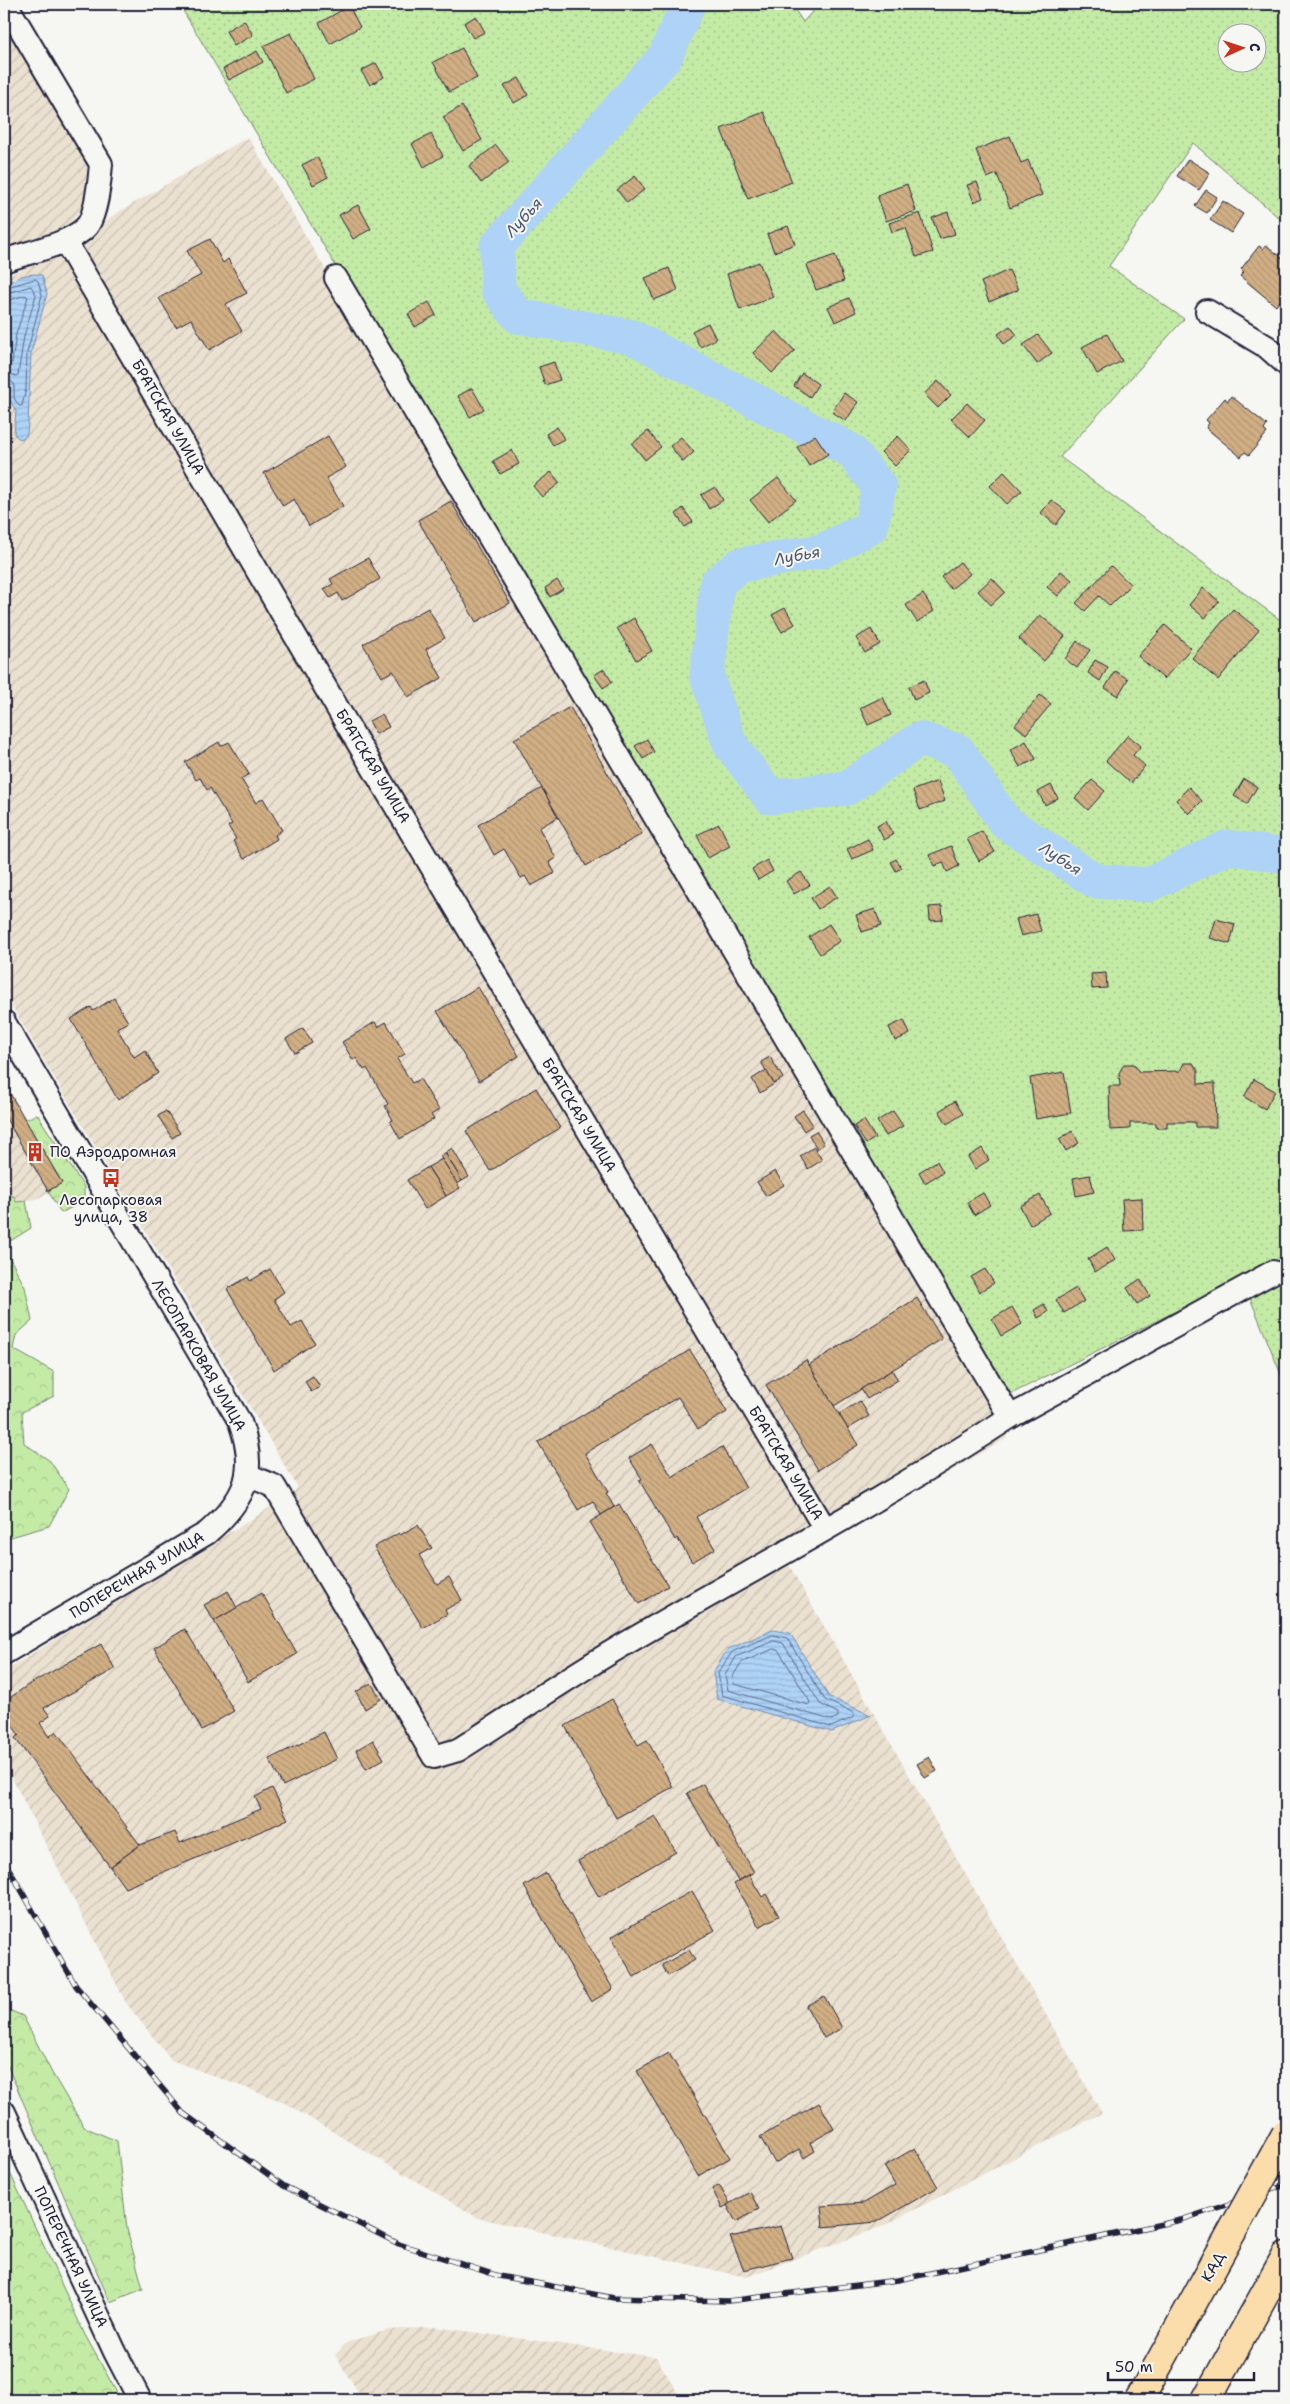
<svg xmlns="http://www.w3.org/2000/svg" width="1290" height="2404" font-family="'Shantell Sans',sans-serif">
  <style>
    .industrial { fill: url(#industrial-furrows) }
    .forest { fill: url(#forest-crowns); stroke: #738670 }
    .garden { fill: url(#garden-dots); stroke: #738670; fill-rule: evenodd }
    .water { fill: url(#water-rules); stroke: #768cac }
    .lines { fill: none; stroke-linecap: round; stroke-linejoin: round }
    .shore { stroke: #5a6986; stroke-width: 1 }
    .river { stroke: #aed3f7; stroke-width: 35 }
    .building { fill: url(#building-back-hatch); stroke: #22223b }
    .minor-casing { stroke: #22223b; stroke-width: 26 }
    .highway-casing { stroke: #22223b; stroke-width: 31 }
    .minor { stroke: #f6f6f2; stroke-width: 22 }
    .highway { stroke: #faddab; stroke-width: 28 }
    .rail-casing { stroke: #22223b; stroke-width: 5.5 }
    .rail { stroke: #f6f6f2; stroke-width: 4; stroke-dasharray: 11; stroke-linecap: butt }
    .highway-bridge-casing { stroke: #22223b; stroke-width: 31; stroke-linecap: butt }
    .highway-bridge { stroke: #faddab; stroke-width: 28 }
    .labels { text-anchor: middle; stroke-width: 4; stroke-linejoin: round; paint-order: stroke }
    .street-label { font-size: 15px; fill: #22223b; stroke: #f6f6f2 }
    .poi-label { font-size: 15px; fill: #22223b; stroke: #f6f6f2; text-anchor: start }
    .water-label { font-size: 16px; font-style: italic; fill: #4c5773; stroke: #f6f6f2 }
  </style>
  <defs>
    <pattern id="industrial-furrows" width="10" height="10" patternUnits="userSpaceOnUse" patternTransform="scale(1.25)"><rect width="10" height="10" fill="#ebe1d1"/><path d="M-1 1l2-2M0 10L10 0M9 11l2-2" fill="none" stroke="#c9c1b4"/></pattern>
    <pattern id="forest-crowns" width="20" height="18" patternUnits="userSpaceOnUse" patternTransform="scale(1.25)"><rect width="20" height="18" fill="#c4eba6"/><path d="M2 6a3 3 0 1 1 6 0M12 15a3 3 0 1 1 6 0" fill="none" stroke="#a8c990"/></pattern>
    <pattern id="garden-dots" width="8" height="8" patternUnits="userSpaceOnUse" patternTransform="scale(1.25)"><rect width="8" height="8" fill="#c4eba6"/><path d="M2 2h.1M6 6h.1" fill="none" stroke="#a8c990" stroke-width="1.8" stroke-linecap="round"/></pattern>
    <pattern id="water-rules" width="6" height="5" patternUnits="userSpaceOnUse" patternTransform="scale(1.25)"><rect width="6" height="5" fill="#aed3f7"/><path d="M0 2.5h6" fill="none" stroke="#95b5d5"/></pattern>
    <pattern id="building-back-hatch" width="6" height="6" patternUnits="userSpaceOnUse" patternTransform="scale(1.25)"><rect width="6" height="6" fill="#d1af84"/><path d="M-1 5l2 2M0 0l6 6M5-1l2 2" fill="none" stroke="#b39673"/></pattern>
  </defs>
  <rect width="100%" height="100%" fill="#f6f6f2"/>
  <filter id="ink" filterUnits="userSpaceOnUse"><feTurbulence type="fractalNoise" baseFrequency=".02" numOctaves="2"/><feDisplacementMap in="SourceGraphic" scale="10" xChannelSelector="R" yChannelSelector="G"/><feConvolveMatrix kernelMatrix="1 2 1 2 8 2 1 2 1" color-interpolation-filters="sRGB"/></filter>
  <g filter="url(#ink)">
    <g class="industrial">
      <polygon points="4,22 88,162 84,206 66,229 4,253"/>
      <polygon points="248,137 1007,1438 789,1565 1102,2113 881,2227 746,2277 478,2218 281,2101 171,2060 126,2003 4,1762 4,1671 255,1517 298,1488 4,993 4,277 71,250 112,216"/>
      <polygon points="4,1083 62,1183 37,1199 15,1202 14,1196 4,1196"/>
      <polygon points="435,2327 656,2357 682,2400 363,2400 335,2355 346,2343 388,2330"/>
    </g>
    <g class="forest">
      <polygon points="37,1114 84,1187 84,1201 61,1213 48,1191 62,1183 25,1120"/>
      <polygon points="4,1196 14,1196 16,1202 26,1201 31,1228 4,1245"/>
      <polygon points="4,1247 25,1287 32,1321 16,1335 13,1349 54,1372 54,1396 22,1412 24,1443 50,1461 69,1489 49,1526 4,1539"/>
      <polygon points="4,2008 23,2016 52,2073 84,2127 117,2141 127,2229 143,2289 110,2302 4,2058"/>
      <polygon points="4,2160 85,2335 121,2400 4,2400"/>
    </g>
    <path class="garden" d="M179,4H791L803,22L819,4H1286V224L1193,143L1109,266L1184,319L1060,457L1286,624V1387L1242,1278L1011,1394ZM1228,32H1258V62H1228Z"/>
    <g class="water">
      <polygon points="34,274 42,275 47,294 31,353 28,424 27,434 23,439 18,438 14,434 16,411 9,399 10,387 4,383 4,285 21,276"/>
      <polygon points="773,1630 790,1633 829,1697 871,1715 832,1732 717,1699 713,1672 728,1649"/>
    </g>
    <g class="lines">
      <g class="shore">
        <polyline points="4,288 35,279 38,281 42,295 27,353 26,389 22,406 19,406 14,398 14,384 9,379 4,378"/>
        <polyline points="4,294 31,286 36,295 24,336 18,375 16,376 4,372"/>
        <polyline points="4,302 25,295 28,297 16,334 12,363 4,364"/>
        <polygon points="773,1635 787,1638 825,1700 854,1713 854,1717 831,1727 722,1695 718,1673 732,1652"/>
        <polygon points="774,1641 783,1643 820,1704 838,1713 838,1717 831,1720 728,1690 725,1675 736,1657"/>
        <polygon points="774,1649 779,1651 810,1702 809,1705 734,1684 733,1676 741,1663"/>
      </g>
      <polyline class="river" points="688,4 665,57 497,246 498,289 518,316 632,337 850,450 879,486 871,527 822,551 740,565 717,583 707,676 730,744 770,797 847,788 920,739 958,751 1005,822 1095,881 1148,885 1228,847 1286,856"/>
    </g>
    <g class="building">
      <polygon points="349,6 360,27 330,44 319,23"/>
      <polygon points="476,16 485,32 473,38 464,23"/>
      <polygon points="244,20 253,35 234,46 226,31"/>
      <polygon points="291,33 314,79 286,93 263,46"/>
      <polygon points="462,48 477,78 449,92 433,62"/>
      <polygon points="257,51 263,62 229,80 223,69"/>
      <polygon points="376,63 384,77 370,85 361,71"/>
      <polygon points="519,78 528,95 514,103 504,86"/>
      <polygon points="462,106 482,140 463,151 443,117"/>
      <polygon points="764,112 792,182 748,199 721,129"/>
      <polygon points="431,134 443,156 424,167 412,144"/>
      <polygon points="1010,136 1021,163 1028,160 1042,195 1010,208 997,174 987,178 976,150"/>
      <polygon points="496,145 509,162 481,183 469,166"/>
      <polygon points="317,157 328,177 313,185 302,165"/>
      <polygon points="1188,159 1210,173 1199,190 1177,176"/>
      <polygon points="635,176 645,189 627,203 617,190"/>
      <polygon points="977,182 983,198 974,202 967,185"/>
      <polygon points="907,184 916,211 886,221 877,195"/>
      <polygon points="1206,190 1217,197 1207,213 1195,206"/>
      <polygon points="1223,201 1243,214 1231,233 1210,220"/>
      <polygon points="358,205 371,229 353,239 339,215"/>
      <polygon points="948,212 955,234 940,239 932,218"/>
      <polygon points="920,213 933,252 916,257 906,228 892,232 889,223"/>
      <polygon points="788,226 795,244 774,252 767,234"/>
      <polygon points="210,239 223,263 228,259 247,293 226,304 242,331 209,350 191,319 176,327 159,298 201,275 187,251"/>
      <polygon points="1266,245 1286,261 1286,301 1284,304 1280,301 1276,306 1240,276 1244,272 1241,269 1259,246 1263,249"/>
      <polygon points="835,255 844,281 816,290 807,265"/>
      <polygon points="759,262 773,297 740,310 727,274"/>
      <polygon points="669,268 678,290 654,300 645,278"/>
      <polygon points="1009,270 1018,290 989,302 981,282"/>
      <polygon points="849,298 856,312 835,322 828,307"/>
      <polygon points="429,302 436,315 415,327 408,314"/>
      <polygon points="708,323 716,339 700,347 692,331"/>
      <polygon points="1010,326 1017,335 1004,344 998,334"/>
      <polygon points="776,331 795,351 772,373 753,353"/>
      <polygon points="1107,334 1122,361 1097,374 1082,347"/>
      <polygon points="1038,335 1052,353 1037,364 1023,345"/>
      <polygon points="554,362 560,380 545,385 539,367"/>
      <polygon points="802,373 818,384 810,397 794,386"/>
      <polygon points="938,381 951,395 938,408 924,394"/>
      <polygon points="472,388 484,409 470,417 458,396"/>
      <polygon points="844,393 858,402 846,421 832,412"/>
      <polygon points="1231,396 1267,425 1264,430 1267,433 1249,455 1245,452 1241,457 1206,428 1209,423 1206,420 1213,412 1225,398 1228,401"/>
      <polygon points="967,403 985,420 970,437 951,419"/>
      <polygon points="557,427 564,439 553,445 546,434"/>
      <polygon points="648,431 661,447 645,460 632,444"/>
      <polygon points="815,435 828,454 809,466 797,447"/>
      <polygon points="328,436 346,467 326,478 343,506 309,526 294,499 283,506 264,473"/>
      <polygon points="898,436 911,450 895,466 881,452"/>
      <polygon points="681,437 694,452 683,462 670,446"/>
      <polygon points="512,450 519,464 500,474 493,461"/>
      <polygon points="551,472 560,483 542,497 533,486"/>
      <polygon points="1004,472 1022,491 1007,504 990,486"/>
      <polygon points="778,478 796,500 768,522 750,500"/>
      <polygon points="715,487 723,500 709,509 701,495"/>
      <polygon points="1051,500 1066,511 1056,525 1041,513"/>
      <polygon points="451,501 510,603 476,622 418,520"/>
      <polygon points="683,508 693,522 685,527 676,514"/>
      <polygon points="368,558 380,579 342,601 338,593 330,598 324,589 333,584 330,579"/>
      <polygon points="960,562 970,574 951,589 941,577"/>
      <polygon points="1111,566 1131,585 1110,606 1099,596 1085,611 1076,603"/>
      <polygon points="1061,571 1072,580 1058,596 1047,587"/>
      <polygon points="992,578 1005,592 991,605 978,591"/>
      <polygon points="557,580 563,589 550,597 545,588"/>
      <polygon points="1203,588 1219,601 1205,618 1189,605"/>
      <polygon points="923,594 934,611 917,622 906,605"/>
      <polygon points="428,608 445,638 426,649 442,678 408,697 393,671 382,677 363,644"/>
      <polygon points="785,608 795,624 782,632 772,615"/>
      <polygon points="1233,609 1259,630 1218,680 1192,658"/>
      <polygon points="1040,615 1065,636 1044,661 1019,639"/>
      <polygon points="634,618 652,651 636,660 617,628"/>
      <polygon points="1165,625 1191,648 1164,679 1138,656"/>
      <polygon points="871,629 880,644 865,653 856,638"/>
      <polygon points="1077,641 1090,650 1077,668 1065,659"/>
      <polygon points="1095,660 1108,667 1100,681 1088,673"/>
      <polygon points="604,669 612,682 603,688 594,675"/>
      <polygon points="1115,671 1128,679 1118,696 1105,688"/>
      <polygon points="924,680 929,693 914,700 909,687"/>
      <polygon points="1040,695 1051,704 1026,734 1015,725"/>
      <polygon points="883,697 891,715 868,725 860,708"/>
      <polygon points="570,707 642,834 586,866 514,739"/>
      <polygon points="382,714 389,727 376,734 369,721"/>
      <polygon points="1128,735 1141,746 1133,755 1145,766 1131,783 1106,761"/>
      <polygon points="647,739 654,752 643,759 635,746"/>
      <polygon points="1026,741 1036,759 1020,767 1010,750"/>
      <polygon points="219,742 221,746 229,742 249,774 241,779 256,803 263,798 282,830 275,835 277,839 244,859 233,841 236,839 228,826 232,824 210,788 207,790 200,778 196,780 185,762"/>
      <polygon points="1244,779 1257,787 1247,804 1234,796"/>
      <polygon points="1092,780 1105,791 1088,810 1075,798"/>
      <polygon points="938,781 945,801 920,810 913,790"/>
      <polygon points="1051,785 1058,798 1045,805 1038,792"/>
      <polygon points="1189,787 1202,801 1189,814 1176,800"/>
      <polygon points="542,788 558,817 539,828 556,858 549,862 555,873 531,886 525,876 521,878 504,849 494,855 478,825"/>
      <polygon points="886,821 893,835 884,840 877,826"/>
      <polygon points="719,824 730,846 708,858 697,835"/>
      <polygon points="982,831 995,852 979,861 967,839"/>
      <polygon points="868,839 873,850 852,859 847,849"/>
      <polygon points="951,846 959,866 947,872 943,862 934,866 929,855"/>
      <polygon points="896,859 902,868 896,871 891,862"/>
      <polygon points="767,860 773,871 758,880 752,869"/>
      <polygon points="801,872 810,885 794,894 786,881"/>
      <polygon points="830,886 837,897 818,909 811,898"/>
      <polygon points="942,906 943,920 930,921 929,907"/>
      <polygon points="875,909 881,926 862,932 856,915"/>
      <polygon points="1036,914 1041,931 1021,936 1016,919"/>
      <polygon points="1216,919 1235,924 1230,944 1210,938"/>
      <polygon points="829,924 840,941 820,954 809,937"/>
      <polygon points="1106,973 1107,988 1092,989 1091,974"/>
      <polygon points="478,987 519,1056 479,1081 437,1011"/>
      <polygon points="114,998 128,1022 117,1028 134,1057 145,1050 158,1073 118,1100 71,1019 91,1007 93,1011"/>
      <polygon points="904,1020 910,1034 895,1041 889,1027"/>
      <polygon points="375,1022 378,1027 386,1022 405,1054 397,1059 412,1083 420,1079 439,1110 431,1115 434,1119 400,1139 390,1121 393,1120 385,1106 388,1104 367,1068 364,1070 356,1058 353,1060 342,1042"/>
      <polygon points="303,1028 312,1043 295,1053 286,1039"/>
      <polygon points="770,1057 783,1078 774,1084 761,1062"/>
      <polygon points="1184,1063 1193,1063 1198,1071 1198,1084 1215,1083 1216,1127 1195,1127 1195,1122 1167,1122 1167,1128 1156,1128 1156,1123 1130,1123 1130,1129 1110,1130 1109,1086 1120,1086 1119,1073 1124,1064 1134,1064 1139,1072 1180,1071"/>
      <polygon points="766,1070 774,1084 760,1093 752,1079"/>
      <polygon points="1064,1072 1071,1113 1036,1119 1030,1078"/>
      <polygon points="1254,1079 1275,1091 1265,1109 1244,1097"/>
      <polygon points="4,1083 62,1183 48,1191 4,1115"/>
      <polygon points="536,1088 560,1128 490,1171 466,1131"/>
      <polygon points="955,1101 963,1114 947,1124 939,1111"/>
      <polygon points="803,1110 813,1125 804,1131 794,1116"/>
      <polygon points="166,1111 180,1133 172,1138 158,1116"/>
      <polygon points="893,1111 903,1126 886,1136 877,1121"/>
      <polygon points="864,1120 875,1138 866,1144 854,1126"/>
      <polygon points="816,1131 824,1144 817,1149 809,1135"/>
      <polygon points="1072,1131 1079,1143 1066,1151 1059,1139"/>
      <polygon points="814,1147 822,1160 808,1169 800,1156"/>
      <polygon points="452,1148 469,1177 462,1181 445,1153"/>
      <polygon points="982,1148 989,1160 975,1169 968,1157"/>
      <polygon points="445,1153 462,1181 457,1184 440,1156"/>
      <polygon points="442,1159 460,1188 446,1196 428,1167"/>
      <polygon points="937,1161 943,1172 925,1183 919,1172"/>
      <polygon points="428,1167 446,1196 425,1209 407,1180"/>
      <polygon points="775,1171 784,1185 766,1196 757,1182"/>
      <polygon points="1090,1175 1094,1192 1076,1196 1073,1178"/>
      <polygon points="983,1193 990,1205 974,1215 967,1202"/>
      <polygon points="1040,1195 1050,1213 1030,1225 1020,1206"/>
      <polygon points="1142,1198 1143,1230 1124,1231 1122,1199"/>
      <polygon points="1107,1247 1115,1260 1095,1272 1088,1259"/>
      <polygon points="270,1269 284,1292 274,1299 291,1327 302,1321 315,1343 274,1370 227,1289 248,1277 250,1281"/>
      <polygon points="985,1269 994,1283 979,1292 971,1277"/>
      <polygon points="1140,1279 1150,1296 1137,1304 1127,1288"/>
      <polygon points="1076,1288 1084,1301 1064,1313 1056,1300"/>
      <polygon points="917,1298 942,1339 834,1406 809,1365"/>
      <polygon points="1044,1304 1048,1312 1038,1318 1034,1310"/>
      <polygon points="1012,1307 1022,1324 1001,1336 992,1319"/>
      <polygon points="690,1350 727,1412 698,1429 678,1397 585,1453 608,1492 606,1493 614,1507 601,1515 593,1501 578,1510 538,1442"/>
      <polygon points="806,1360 858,1445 818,1470 766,1385"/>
      <polygon points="892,1370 898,1380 867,1399 861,1389"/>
      <polygon points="313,1376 320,1387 311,1392 305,1381"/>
      <polygon points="860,1401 869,1416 848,1429 839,1414"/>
      <polygon points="652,1444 672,1477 722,1447 746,1488 696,1517 715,1549 692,1562 677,1538 675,1540 639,1480 642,1479 629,1458"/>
      <polygon points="619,1504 668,1586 639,1604 590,1522"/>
      <polygon points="418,1525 432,1548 419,1555 437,1584 449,1577 462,1600 445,1610 447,1614 423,1628 374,1547 399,1533 400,1535"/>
      <polygon points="228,1591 237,1608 214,1621 204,1605"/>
      <polygon points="262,1593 297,1654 248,1682 214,1621"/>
      <polygon points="185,1629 234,1711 202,1730 154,1648"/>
      <polygon points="101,1644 115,1669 44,1708 50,1716 40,1723 49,1737 56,1731 140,1845 110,1867 15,1738 19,1735 4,1714 4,1702 28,1685"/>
      <polygon points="371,1683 381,1699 365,1709 356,1692"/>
      <polygon points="612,1699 638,1745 647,1740 673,1787 616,1818 565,1726"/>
      <polygon points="324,1732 337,1759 283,1786 269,1759"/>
      <polygon points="373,1740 384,1759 366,1769 356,1750"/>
      <polygon points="929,1757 937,1771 925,1778 917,1764"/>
      <polygon points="703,1784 754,1872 738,1881 687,1793"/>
      <polygon points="272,1788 288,1819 271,1827 125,1888 110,1867 140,1845 175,1832 180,1843 261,1809 255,1797"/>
      <polygon points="655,1816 676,1852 599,1897 578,1861"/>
      <polygon points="546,1873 613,1989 591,2002 524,1886"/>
      <polygon points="749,1875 762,1897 766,1894 779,1916 759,1927 734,1884"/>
      <polygon points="692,1891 715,1930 634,1977 611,1937"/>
      <polygon points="689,1950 695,1960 668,1976 662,1965"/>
      <polygon points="824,1996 842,2028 824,2038 806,2006"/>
      <polygon points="669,2053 730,2158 698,2176 637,2071"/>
      <polygon points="819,2103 834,2129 810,2143 815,2151 804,2158 799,2149 775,2163 760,2137"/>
      <polygon points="915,2148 938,2187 877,2222 823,2227 821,2206 864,2203 895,2185 884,2166"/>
      <polygon points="719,2185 730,2204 722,2208 712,2189"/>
      <polygon points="750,2192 759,2209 736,2222 727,2205"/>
      <polygon points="781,2226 792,2258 744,2270 730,2237"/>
    </g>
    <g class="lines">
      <g class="minor-casing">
        <g id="minor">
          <polyline points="65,241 338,709 825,1529"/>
          <path d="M4,261C27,252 69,245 86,227C96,217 100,178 101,164L6,4"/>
          <polyline points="336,278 1010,1417"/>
          <polyline points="1207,311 1267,347 1286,364"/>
          <path d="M4,1022L240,1422C258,1472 246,1499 207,1533L4,1653"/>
          <path d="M247,1475L274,1486L434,1757L458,1750C515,1714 571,1675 630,1641C757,1567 887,1498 1010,1417L1273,1272"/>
          <polyline points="4,2112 115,2352 140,2400"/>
        </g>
      </g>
      <g class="highway-casing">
        <polyline id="highway" points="1206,2400 1286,2256"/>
      </g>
      <use href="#minor" class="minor"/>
      <use href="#highway" class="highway"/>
      <g class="rail-casing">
        <polyline id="rail" points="4,1860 76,1986 183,2113 284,2186 399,2244 499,2276 614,2298 728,2301 898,2280 1181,2220 1286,2185"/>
      </g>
      <use href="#rail" class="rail"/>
      <g class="highway-bridge-casing">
        <polyline id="highway-bridge" points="1139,2400 1286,2134"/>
      </g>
      <use href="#highway-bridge" class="highway-bridge"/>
    </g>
  </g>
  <defs>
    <g id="building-bare" transform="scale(1.5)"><path d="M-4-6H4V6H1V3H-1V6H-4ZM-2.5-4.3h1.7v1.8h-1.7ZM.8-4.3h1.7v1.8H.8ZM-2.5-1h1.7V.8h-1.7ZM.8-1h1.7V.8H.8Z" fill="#c8321e" stroke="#f6f6f2" stroke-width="2.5" paint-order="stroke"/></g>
    <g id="bus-bare" transform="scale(1.5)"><path d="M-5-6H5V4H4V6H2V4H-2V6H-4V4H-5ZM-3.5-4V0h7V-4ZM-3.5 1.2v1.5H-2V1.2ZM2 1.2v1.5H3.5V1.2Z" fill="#c8321e" stroke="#f6f6f2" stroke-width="2.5" paint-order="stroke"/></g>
  </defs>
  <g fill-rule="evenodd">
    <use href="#building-bare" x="35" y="1152"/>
    <use href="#bus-bare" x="111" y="1178"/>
  </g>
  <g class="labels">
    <g class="street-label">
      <text transform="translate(168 417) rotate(60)" y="5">БРАТСКАЯ УЛИЦА</text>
      <text transform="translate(373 766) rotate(59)" y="5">БРАТСКАЯ УЛИЦА</text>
      <text transform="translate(579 1115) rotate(59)" y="5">БРАТСКАЯ УЛИЦА</text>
      <text transform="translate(199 1355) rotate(60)" y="5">ЛЕСОПАРКОВАЯ УЛИЦА</text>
      <text transform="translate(786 1463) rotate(59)" y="5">БРАТСКАЯ УЛИЦА</text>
      <text transform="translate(137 1575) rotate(-31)" y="5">ПОПЕРЕЧНАЯ УЛИЦА</text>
      <text transform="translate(71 2257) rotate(65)" y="5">ПОПЕРЕЧНАЯ УЛИЦА</text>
      <text transform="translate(1213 2267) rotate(-61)" y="5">КАД</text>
    </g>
    <g class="poi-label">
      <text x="50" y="1157">ПО Аэродромная</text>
      <text x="111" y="1205" text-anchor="middle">Лесопарковая<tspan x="111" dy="17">улица, 38</tspan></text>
    </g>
    <g class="water-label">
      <text transform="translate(523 217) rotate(-48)" y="6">Лубья</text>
      <text transform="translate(797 555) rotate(-11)" y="6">Лубья</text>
      <text transform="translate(1061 858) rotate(33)" y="6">Лубья</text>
    </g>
  </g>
  <rect width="1290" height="2404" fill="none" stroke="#f6f6f2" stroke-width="20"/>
  <rect x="10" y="10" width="1270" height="2384" fill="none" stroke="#22223b" stroke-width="2" filter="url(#ink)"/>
  <g transform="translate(1242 48) rotate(87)"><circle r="24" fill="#f6f6f2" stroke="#a1a1a9"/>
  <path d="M0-4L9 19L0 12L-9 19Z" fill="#c8321e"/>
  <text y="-8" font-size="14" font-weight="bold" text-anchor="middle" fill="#22223b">С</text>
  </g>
  <path d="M1108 2372v8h146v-8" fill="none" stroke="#22223b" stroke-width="2.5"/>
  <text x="1115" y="2372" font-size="15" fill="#22223b" stroke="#f6f6f2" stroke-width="4" paint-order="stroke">50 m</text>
</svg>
